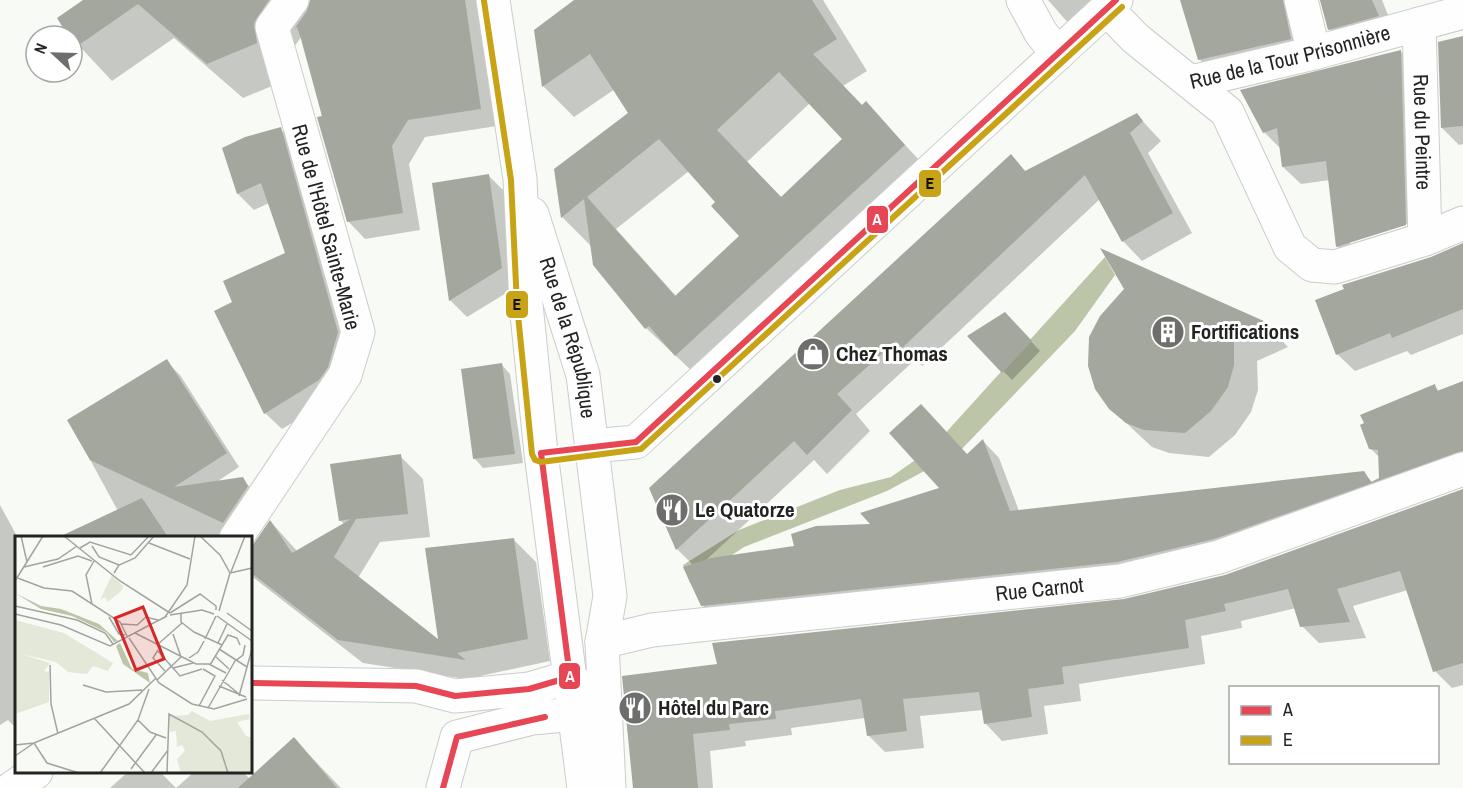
<svg xmlns="http://www.w3.org/2000/svg" width="1463" height="788" font-family="'Archivo Narrow',sans-serif">
  <style>
    .water { fill: #bcc5a8 }
    .shadow { fill: #0003; fill-rule: evenodd }
    .building { fill: #a4a79e; fill-rule: evenodd }
    .lines { fill: none; stroke-linecap: round; stroke-linejoin: round }
    .street-casing { stroke: #cccdca; stroke-width: 35 }
    .secondary-casing { stroke: #cccdca; stroke-width: 35 }
    .street { stroke: #fefefe; stroke-width: 33 }
    .secondary { stroke: #fefefe; stroke-width: 33 }
    .bus-1-casing { stroke: #fff; stroke-width: 10 }
    .bus-2-casing { stroke: #fff; stroke-width: 10 }
    .bus-1 { stroke: #e74754; stroke-width: 6 }
    .bus-2 { stroke: #c7a315; stroke-width: 6 }
    .bus-dot { fill: #232422; stroke: #fff; stroke-width: 2 }
    .labels { text-anchor: middle; stroke-width: 6; stroke-linejoin: round; paint-order: stroke }
    .street-label { font-size: 21px; fill: #232422; stroke: #fff }
    .poi-label { font-size: 21px; font-weight: bold; fill: #232422; stroke: #fff; text-anchor: start }
    .inset-road { fill: none; stroke: #a3a4a1; stroke-width: 1.5 }
    .view { fill: #d62828; fill-opacity: 0.15; stroke: #d62828; stroke-width: 3 }
    .inset-edge { fill: none; stroke: #232422; stroke-width: 3 }
    .line-badge { stroke: #fff; stroke-width: 2 }
    .badge-label { font-size: 16px; text-anchor: middle; font-weight: bold; fill: #fff }
    .pale-badge-label { font-size: 16px; text-anchor: middle; font-weight: bold; fill: #111 }
  </style>
  <rect width="100%" height="100%" fill="#f8faf5"/>
  <polygon class="water" points="1105,257 1115,275 1075,331 958,453 887,491 744,547 690,583 683,565 739,530 840,490 891,477 931,449"/>
  <g class="shadow">
    <polygon points="85,0 304,0 310,6 318,0 480,0 497,126 425,137 409,164 420,230 365,239 348,221 302,36 291,51 291,78 243,98 174,38 112,81 70,36"/>
    <path d="M576,0H823L867,71L843,86L863,107L866,103L935,177L708,386L646,328L592,247L562,217L556,170L630,113L615,89L574,117L543,86ZM810,103L844,139L782,198L747,162ZM689,171L717,202L742,236L677,297L616,229Z"/>
    <polygon points="1048,0 1096,0 1070,25"/>
    <polygon points="1183,0 1312,0 1308,56 1217,76 1199,59"/>
    <polygon points="1320,0 1382,0 1395,33 1346,46 1329,29"/>
    <path d="M1401,52L1418,69L1423,242L1354,264L1337,246L1330,180L1301,184L1283,167L1281,149L1264,132ZM1413,222V225L1350,244V241Z"/>
    <polygon points="1463,80 1463,144 1459,145 1442,128"/>
    <polygon points="1137,115 1161,141 1148,153 1192,233 1142,261 1123,241 1100,199 922,366 916,359 856,414 870,431 827,474 814,460 704,562 796,547 874,526 941,489 983,441 999,458 1019,511 1363,472 1373,483 1381,479 1380,458 1370,448 1435,386 1439,391 1463,382 1463,472 1231,556 719,622 702,605 693,565 677,549 650,489 1010,156 1026,172"/>
    <polygon points="280,129 297,145 354,349 335,397 282,429 265,413 286,254 269,203 254,210 238,194 224,149"/>
    <polygon points="489,176 506,193 518,286 467,317 450,300"/>
    <polygon points="1463,244 1463,334 1411,355 1407,351 1355,371 1337,354 1431,258"/>
    <polygon points="1104,251 1265,323 1288,347 1257,361 1258,390 1251,412 1235,435 1209,457 1169,453 1152,447 1110,408 1125,289"/>
    <polygon points="1014,323 1040,351 1012,380 970,337"/>
    <polygon points="166,361 180,375 239,467 215,483 243,480 257,494 236,538 69,538 118,511 69,421"/>
    <polygon points="502,365 510,374 523,463 483,468 475,459"/>
    <polygon points="400,456 423,479 430,537 380,542 358,578 440,642 513,539 536,562 550,661 480,676 485,682 363,663 250,575 250,549 271,522 297,551 345,525 340,520"/>
    <polygon points="1463,491 1463,685 1452,688 1435,671 1408,590 1353,606 1366,638 1319,643 1302,626 1296,608 1241,621 1242,628 1201,636 1205,664 1079,684 1081,701 1044,706 1048,734 1002,741 985,723 983,710 920,716 924,748 885,752 868,735 865,718 791,728 792,735 745,741 746,746 710,751 713,788 635,788 626,718 624,678 719,665 1125,601 1226,576"/>
    <polygon points="0,505 18,538 16,725 14,726 8,720 0,725"/>
    <polygon points="294,739 341,788 110,788 128,772 160,772 176,788 194,772 243,772 250,779"/>
  </g>
  <g class="building">
    <polygon points="83,0 269,0 254,23 257,43 207,64 138,4 76,47 72,36 68,36 57,18"/>
    <polygon points="310,0 465,0 481,109 408,120 392,146 403,213 347,222 317,117 322,116 301,39 297,27 295,28 307,11"/>
    <path d="M574,0H812L837,39L813,54L862,105L866,101L905,145L675,356L649,326L645,329L593,265L584,199L561,218L554,169L628,113L590,54L542,87L534,30ZM779,72L842,139L781,197L717,130ZM659,139L715,202L711,206L739,236L675,296L587,197Z"/>
    <polygon points="1180,0 1283,0 1291,39 1198,60"/>
    <polygon points="1320,0 1372,0 1379,16 1328,30"/>
    <polygon points="1463,36 1463,126 1441,128 1438,42"/>
    <polygon points="1401,50 1406,225 1336,247 1326,161 1282,167 1277,128 1263,133 1240,90"/>
    <polygon points="1137,113 1143,121 1130,133 1173,213 1122,242 1085,175 902,348 896,341 837,394 852,410 807,455 794,441 676,550 649,488 1011,154 1025,171"/>
    <polygon points="281,127 338,332 328,367 319,380 264,414 214,311 232,302 223,281 285,253 261,183 237,194 222,148 245,137"/>
    <polygon points="489,174 502,268 449,301 432,183"/>
    <polygon points="1463,243 1463,309 1392,338 1390,333 1336,355 1315,300 1344,289 1342,285 1431,257"/>
    <polygon points="1100,248 1266,322 1234,337 1234,365 1228,387 1211,411 1185,433 1144,430 1126,423 1109,409 1095,389 1088,366 1089,337 1100,316 1124,289"/>
    <polygon points="1005,312 1032,341 1002,373 967,336"/>
    <polygon points="167,359 227,453 174,487 243,477 248,486 223,523 90,460 67,420"/>
    <polygon points="502,363 515,454 473,459 461,369"/>
    <polygon points="1463,381 1463,451 1214,539 1117,562 701,606 683,567 711,558 794,546 791,534 816,526 870,524 860,513 939,488 889,433 921,404 967,454 983,439 1010,511 1364,471 1371,482 1379,478 1378,450 1369,449 1360,425 1364,423 1360,415 1435,384 1437,391"/>
    <polygon points="401,454 408,514 356,519 334,557 438,639 425,548 514,538 528,639 457,653 466,660 338,640 250,572 250,549 270,520 292,553 351,519 339,521 330,464"/>
    <polygon points="1463,489 1463,663 1433,672 1400,571 1337,589 1350,622 1300,627 1288,589 1224,604 1226,611 1185,620 1189,648 1062,667 1064,684 1028,689 1032,717 984,724 979,692 903,699 907,731 867,736 861,699 775,711 776,719 729,724 730,730 693,734 698,788 633,788 622,676 717,664 712,643 1124,599 1225,575"/>
    <polygon points="142,498 168,537 59,537"/>
    <polygon points="294,737 337,788 238,788"/>
  </g>
  <g class="lines">
    <g class="street-casing">
      <g id="street">
        <polyline points="1023,0 1041,33 1058,54"/>
        <polyline points="1301,0 1314,53"/>
        <polyline points="1107,9 1135,38 1227,112 1290,247 1312,265 1335,267 1425,239 1463,223"/>
        <path id="s1" d="M1419,24L1425,239"/>
        <path id="s2" d="M1191,82L1314,53L1463,12"/>
        <polyline points="591,446 636,442 1116,0"/>
        <polyline points="236,538 345,375 358,332 272,27 292,0"/>
        <polyline points="250,683 416,686 455,696 529,689 570,677 580,688 584,702"/>
        <polyline points="12,788 36,772"/>
        <polyline points="443,788 457,737 532,718 575,714"/>
      </g>
    </g>
    <g class="secondary-casing">
      <g id="secondary">
        <polyline points="493,0 520,179 526,304 541,453 584,788"/>
        <path id="s3" d="M532,214L583,375L610,596L602,642L609,788"/>
        <path id="s4" d="M602,642L652,630L1120,581L1219,557L1463,469"/>
      </g>
    </g>
    <use href="#street" class="street"/>
    <use href="#secondary" class="secondary"/>
    <g class="bus-1-casing">
      <g id="bus-1">
        <polyline points="250,683 416,686 455,696 529,689 570,677 541,453 636,442 1116,0"/>
        <polyline points="443,788 457,737 545,717"/>
      </g>
    </g>
    <g class="bus-2-casing">
      <polyline id="bus-2" points="484,1 511,180 517,305 532,454 535,460 541,462 641,449 1122,7"/>
    </g>
    <use href="#bus-1" class="bus-1"/>
    <use href="#bus-2" class="bus-2"/>
  </g>
  <defs>
    <g id="building-disc" transform="scale(1.725)"><circle r="9.5" fill="#6e6f6c" stroke="#fff"/><path d="M-4-6H4V6H1V3H-1V6H-4ZM-2.5-4.3h1.7v1.8h-1.7ZM.8-4.3h1.7v1.8H.8ZM-2.5-1h1.7V.8h-1.7ZM.8-1h1.7V.8H.8Z" fill="#fff"/></g>
    <g id="shop-disc" transform="scale(1.725)"><circle r="9.5" fill="#6e6f6c" stroke="#fff"/><path d="M-5-2.5h2.3a2.7 3.5 0 0 1 5.4 0H5L5.5 6h-11ZM-1.5-2.5h3a1.5 2.3 0 0 0-3 0Z" fill="#fff"/></g>
    <g id="restaurant-disc" transform="scale(1.725)"><circle r="9.5" fill="#6e6f6c" stroke="#fff"/><path d="M-5-6h1v4h1v-4h1v4h1v-4h1v5L-1.5 .5V6h-2V.5L-5-1ZM5-6V6H3V1.5H1.5Q1.5-4 5-6Z" fill="#fff"/></g>
  </defs>
  <g fill-rule="evenodd">
    <use href="#building-disc" x="1168" y="332"/>
    <use href="#shop-disc" x="813" y="354"/>
    <use href="#restaurant-disc" x="672" y="510"/>
    <use href="#restaurant-disc" x="635" y="708"/>
  </g>
  <circle class="bus-dot" cx="717" cy="379" r="5"/>
  <g class="labels">
    <g class="street-label">
      <text dy="7" stroke="none"><textPath href="#s2" startOffset="102">Rue de la Tour Prisonnière</textPath></text>
      <text dy="7" stroke="none"><textPath href="#s1" startOffset="108">Rue du Peintre</textPath></text>
      <text transform="translate(326 227) rotate(75)" y="7">Rue de l'Hôtel Sainte-Marie</text>
      <text dy="7" stroke="none"><textPath href="#s3" startOffset="129">Rue de la République</textPath></text>
      <text dy="7" stroke="none"><textPath href="#s4" startOffset="441">Rue Carnot</textPath></text>
    </g>
    <g class="poi-label">
      <text x="1191" y="339">Fortifications</text>
      <text x="836" y="361">Chez Thomas</text>
      <text x="695" y="517">Le Quatorze</text>
      <text x="658" y="715">Hôtel du Parc</text>
    </g>
  </g>
  <g transform="translate(15 536)">
    <rect width="237" height="237" fill="#f8faf5"/>
    <path d="M97,39L108,50L107,54L93,66L90,61L85,64ZM0,84L49,97L98,127L93,135L78,130L72,138L53,136L41,126L6,118L35,127L29,135L34,136V166L0,178ZM177,175L195,185L234,178L235,183L222,186L231,200L237,202V237H166L162,223L170,215L167,209L162,211L161,195L155,196L154,180L173,179Z" fill="#e3e8d8"/>
    <path d="M0,57L26,70L46,73L84,88L103,105L99,106L91,96L57,80L26,73ZM105,107L117,133L133,137L135,147L108,128L101,110Z" fill="#bcc5a8"/>
    <path class="inset-road" d="M6,0L12,26M49,0L105,45L155,77M185,0L205,19L215,37L204,75M134,7L175,23M77,10L84,21L104,29M65,12L75,6L116,19L134,0M9,31L43,23L62,10M28,31L63,20L77,25M216,36L230,0M99,37L104,29L120,22L139,0M215,37L237,32M0,41L29,52L57,55L105,86L112,100M0,45L28,0M77,68L71,39L79,25M0,70L62,84L90,97L98,108M155,77L185,58L201,70V74M212,77L237,95M0,78L46,89L95,110L129,92M166,78V86L179,96L207,109L213,99L222,102L225,109M155,79L187,74L199,78M202,80L237,105M94,81L104,98L110,99M150,81L172,49L180,0M107,88L122,89L131,81L143,84M127,93L152,80M120,97L181,128H194L211,137M158,98L166,121M114,102L144,147L177,168L199,173L232,163M190,103L201,80M203,107L212,88M142,109L167,87M204,113L232,131M142,114L165,140L187,133M143,114L138,122L150,135M200,120L214,133M174,122L183,116L189,105M220,125L228,119L230,109M35,129L36,168L43,198M195,129L207,109M158,132L178,127M142,144L166,121M207,144L224,158M68,149L91,156L127,154M204,150L231,161M224,160L237,113M184,170L200,140L188,133M193,172L220,125M79,182L130,237M123,184L135,196L151,202M0,209L19,207L114,168L141,142M0,220L19,207L32,227L64,237M116,233L141,199M85,237L123,184L134,153M136,237L153,214M152,237L154,178L187,196L206,215L213,237"/>
    <path class="view" d="M128,71L149,123L121,134L100,82Z"/>
    <rect width="237" height="237" class="inset-edge"/>
  </g>
  <g class="line-badge">
    <rect x="918" y="169" width="24" height="29" rx="6" fill="#c7a315"/>
    <rect x="866" y="205" width="23" height="29" rx="6" fill="#e74754"/>
    <rect x="505" y="290" width="24" height="29" rx="6" fill="#c7a315"/>
    <rect x="558" y="662" width="23" height="28" rx="6" fill="#e74754"/>
  </g>
  <g class="badge-label">
    <text x="877" y="225">A</text>
    <text x="570" y="682">A</text>
  </g>
  <g class="pale-badge-label">
    <text x="930" y="189">E</text>
    <text x="517" y="310">E</text>
  </g>
  <rect x="1229" y="686" width="210" height="78" fill="#ffffff" stroke="#a7a7a7" stroke-width="1.5"/>
  <rect x="1241" y="706" width="30" height="9" fill="#e74754" stroke="#a7a7a7" stroke-width="1.5"/>
  <text x="1283" y="716" font-size="18" fill="#232422">A</text>
  <rect x="1241" y="736" width="30" height="9" fill="#c7a315" stroke="#a7a7a7" stroke-width="1.5"/>
  <text x="1283" y="746" font-size="18" fill="#232422">E</text>
  <g transform="translate(54 54) rotate(292)"><circle r="28" fill="#ffffff" stroke="#a7a7a7" stroke-width="1.5"/>
  <path d="M0-4.5L10 22L0 15L-10 22Z" fill="#6e6f6c"/>
  <text y="-9" font-size="16" font-weight="bold" text-anchor="middle" fill="#232422">N</text>
  </g>
</svg>
